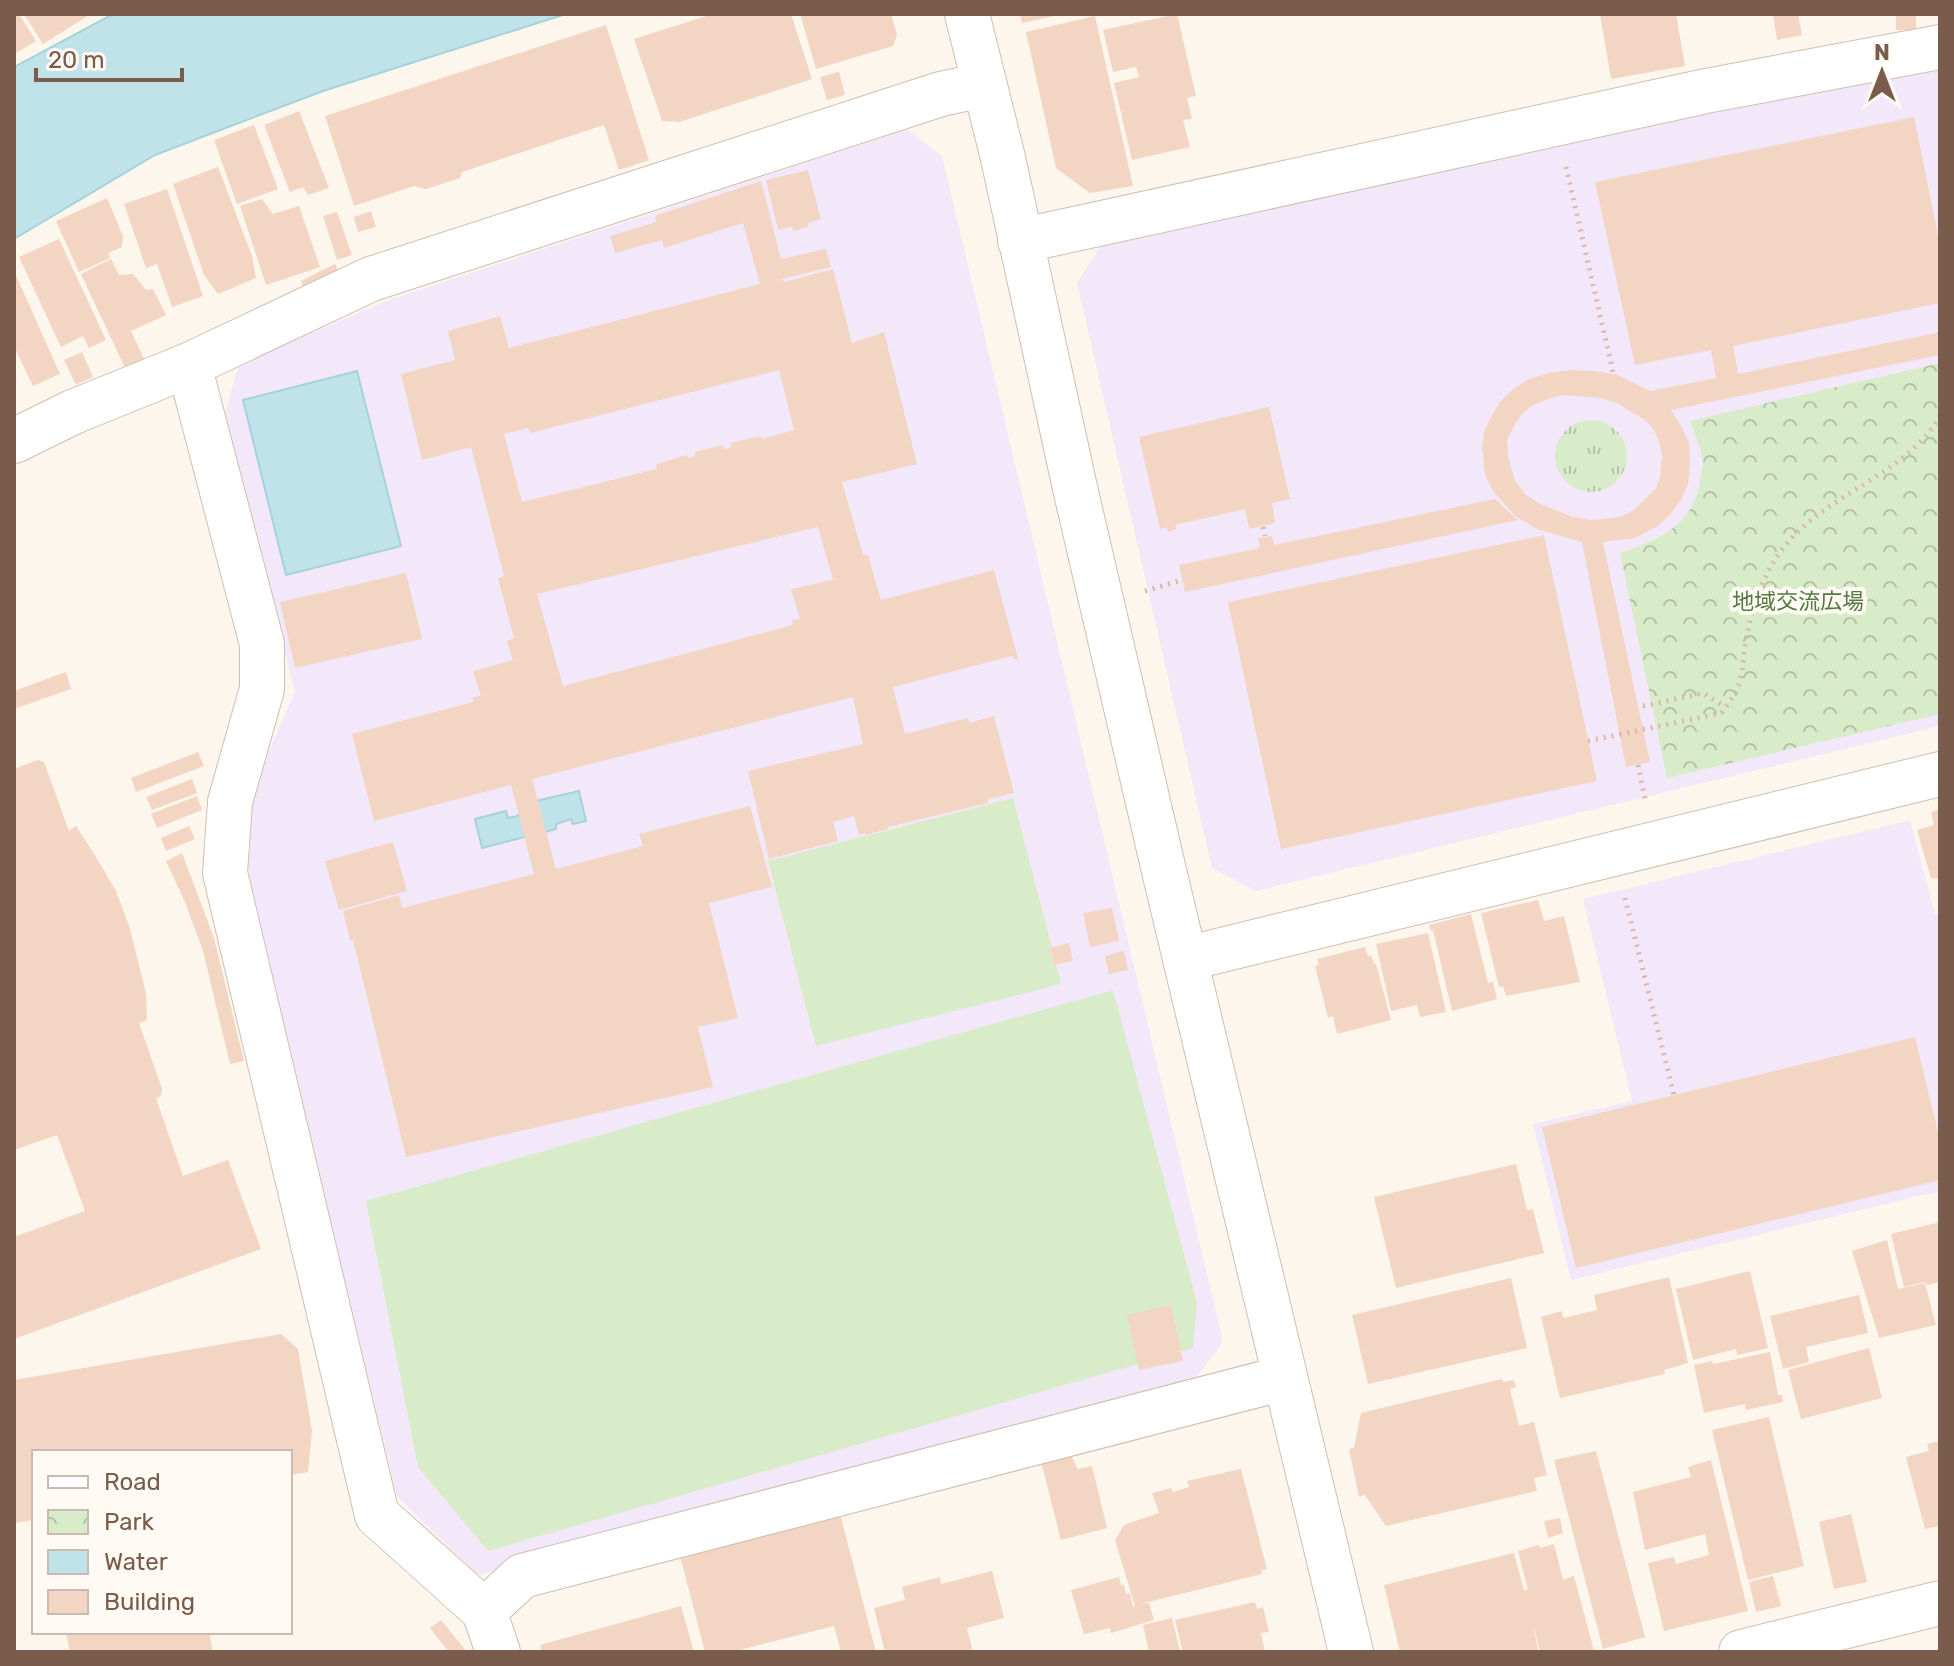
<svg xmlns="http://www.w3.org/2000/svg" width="1954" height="1666" font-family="Rubik,'Noto Sans JP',sans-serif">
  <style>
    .education { fill: #f3e8fa }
    .grass { fill: url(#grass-tufts) }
    .park { fill: url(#park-crowns) }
    .pitch { fill: #d8ecc9 }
    .water { fill: #bfe3e8; stroke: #a5d3da; stroke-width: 2 }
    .building { fill: #f3d5c3; fill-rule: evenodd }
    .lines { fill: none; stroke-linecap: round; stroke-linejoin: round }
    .minor-casing { stroke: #d1beb0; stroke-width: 46 }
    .tertiary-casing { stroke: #d1beb0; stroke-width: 46 }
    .path { stroke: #d9b8a5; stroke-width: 5; stroke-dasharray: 2 6; stroke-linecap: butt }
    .minor { stroke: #fff; stroke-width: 44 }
    .tertiary { stroke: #fff; stroke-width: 44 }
    .path-bridge { stroke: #d9b8a5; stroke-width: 5; stroke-dasharray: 2 6; stroke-linecap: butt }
    .labels { text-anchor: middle; stroke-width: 8; stroke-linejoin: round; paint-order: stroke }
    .park-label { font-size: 22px; fill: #537a41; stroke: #fffaf3 }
  </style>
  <defs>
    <pattern id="grass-tufts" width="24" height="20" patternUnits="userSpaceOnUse" patternTransform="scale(2)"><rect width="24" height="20" fill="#d8ecc9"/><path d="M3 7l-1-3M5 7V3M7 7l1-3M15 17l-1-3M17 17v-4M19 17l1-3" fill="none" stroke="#b4c2a5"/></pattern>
    <pattern id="park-crowns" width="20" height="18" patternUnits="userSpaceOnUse" patternTransform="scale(2)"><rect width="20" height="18" fill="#d8ecc9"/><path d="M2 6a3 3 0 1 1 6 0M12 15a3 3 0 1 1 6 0" fill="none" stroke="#b4c2a5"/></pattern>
  </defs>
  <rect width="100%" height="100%" fill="#fdf6ec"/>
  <g class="education">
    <polygon points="1934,66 1940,70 1940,726 1256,891 1212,868 1077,283 1107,236"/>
    <polygon points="907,129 942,156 1223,1342 1189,1387 477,1575 397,1496 248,888 250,809 262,766 295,692 225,413 239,364 386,301"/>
    <polygon points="1910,820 1935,914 1940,913 1940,1191 1571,1280 1533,1124 1632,1101 1583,899"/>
  </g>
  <circle class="grass" cx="1591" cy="456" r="36"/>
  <path class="park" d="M1940,363V714L1667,778L1620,553C1657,540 1692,527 1700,482C1701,474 1704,465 1702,457C1700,445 1694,432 1690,421Z"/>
  <g class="pitch">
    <polygon points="1013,798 1052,948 1050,949 1053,965 1056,965 1061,984 816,1046 768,861"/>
    <polygon points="1113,990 1197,1303 1193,1348 488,1551 418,1467 366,1201"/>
  </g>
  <g class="water">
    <polygon points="113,14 566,14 323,91 155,155 14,239 14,67"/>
    <polygon points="357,371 401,546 286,575 243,400"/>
    <polygon points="579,791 586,821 573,824 571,819 556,824 556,829 482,848 475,819 506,811 508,818 517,816 536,801"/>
  </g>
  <g class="building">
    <polygon points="14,14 19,14 36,41 14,54"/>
    <polygon points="24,14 91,14 43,44"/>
    <polygon points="713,14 791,14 812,79 679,122 662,121 634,39"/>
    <polygon points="800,14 891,14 897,35 893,46 816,69"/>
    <polygon points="1020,14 1059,14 1059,15 1022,23"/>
    <polygon points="1177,14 1196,96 1187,98 1192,119 1183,120 1190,147 1132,160 1114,83 1139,77 1136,67 1113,72 1103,30"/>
    <polygon points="1600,14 1676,14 1685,66 1611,79"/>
    <polygon points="1773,14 1798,14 1802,35 1777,40"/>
    <rect x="1896" y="14" width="20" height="16"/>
    <polygon points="1095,16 1133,186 1090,193 1056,168 1026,32"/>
    <polygon points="606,25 649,160 619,170 604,125 462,172 460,178 426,189 414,186 354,206 325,116"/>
    <polygon points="839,72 845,95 827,100 820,77"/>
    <polygon points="299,111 329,188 308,195 303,187 290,192 264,125"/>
    <path d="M1914,117L1940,245V303L1733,346L1738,374L1940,332V355L1671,410L1681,426L1689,443L1690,465L1688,485L1681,500L1669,516L1656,527L1635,538L1603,542L1650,762L1626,767L1582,542L1537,529L1515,516L1493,491L1485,475L1482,447L1484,433L1491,417L1500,402L1511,391L1529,379L1549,373L1572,370L1594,371L1618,375L1650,391L1716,378L1711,350L1635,365L1595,182ZM1565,395L1600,398L1617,403L1645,420L1654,430L1659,442L1662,455L1660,478L1656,488L1635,509L1623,516L1610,518L1592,520L1573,517L1538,503L1525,494L1515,481L1508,456L1507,440L1514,426L1521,415L1531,406L1550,398Z"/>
    <polygon points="254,125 278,189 237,204 214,140"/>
    <polygon points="218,167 252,256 256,278 218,294 204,275 173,184"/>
    <polygon points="808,170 821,219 808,223 808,227 793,231 792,227 778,230 766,180"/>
    <path d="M761,181L781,259L826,249L831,267L782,279L784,282L833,269L852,343L884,332L917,464L842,482L863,555H868L881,600L994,570L1018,659L1015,660L1012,656L893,687L905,734L968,718L969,723L994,716L1014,793L988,799V803L888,827V829L865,835V833L859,835L854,816L833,822L838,841L769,859L748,771L863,744L853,697L532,779L556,869L643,846L639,834L750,806L772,887L709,903L738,1018L698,1027L713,1087L406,1157L353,940L350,941L343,911L399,895L402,908L534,874L511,785L374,821L352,734L473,702V697L481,696L473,671L513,660L507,641L514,638L498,578L504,576L471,447L422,460L401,374L455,360L448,331L500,316L509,348L760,284L743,223L664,248L662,240L615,253L610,236L656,222L655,216ZM779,370L794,430L761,439V436L730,443L732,447L724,449L723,445L695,452V456L688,458L687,455L656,464L657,469L522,502L504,434L528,428L530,433ZM818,527L833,580L791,589L800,619L792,620L793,625L563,686L537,594Z"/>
    <polygon points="167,189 203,296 172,307 157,264 146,268 124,204"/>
    <polygon points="107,198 123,236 122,247 108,253 110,258 79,272 56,221"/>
    <polygon points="262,199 273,214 299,206 320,267 266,285 240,206"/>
    <polygon points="371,211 376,227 358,232 354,217"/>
    <polygon points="337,212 352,255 337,260 323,216"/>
    <polygon points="59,239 106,340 89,348 83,336 61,347 19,257"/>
    <polygon points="111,259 119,275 133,274 146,290 153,289 166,315 131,331 145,361 126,370 81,274"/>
    <polygon points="335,264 338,270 303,287 301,281"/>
    <polygon points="14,271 60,374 33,386 14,346"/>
    <polygon points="82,352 93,377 76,385 64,360"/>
    <polygon points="1269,407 1290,499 1272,503 1275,523 1249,529 1245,509 1175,525 1177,529 1168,532 1167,527 1160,529 1139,437"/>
    <polygon points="1495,499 1518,520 1185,592 1179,565 1260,548 1258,538 1272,536 1274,545"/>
    <polygon points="1544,535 1597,781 1281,849 1228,602"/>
    <polygon points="406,573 422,639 295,668 280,602"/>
    <polygon points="66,672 71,689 14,709 14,691"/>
    <polygon points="198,752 204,766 136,792 131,778"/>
    <polygon points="38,760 44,762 69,831 76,826 96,857 116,891 129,926 146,993 147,1020 139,1023 162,1089 161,1096 156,1098 183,1176 228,1160 261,1249 14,1339 14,1237 85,1211 57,1135 14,1150 14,769"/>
    <polygon points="192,779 197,793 152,810 146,797"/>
    <polygon points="197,796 202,810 157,828 151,814"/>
    <polygon points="1940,809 1940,879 1931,878 1917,830 1934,825 1931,812"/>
    <polygon points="189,826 195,839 166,851 161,838"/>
    <polygon points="393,842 407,891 339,910 325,861"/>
    <polygon points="182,853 214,938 244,1061 230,1064 203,951 185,902 166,861"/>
    <polygon points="1538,900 1544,921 1564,916 1580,982 1506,996 1503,986 1499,987 1481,913"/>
    <polygon points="1112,908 1119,941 1090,947 1083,913"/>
    <polygon points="1471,914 1488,983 1493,982 1497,999 1452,1011 1433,930 1431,931 1429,925"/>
    <polygon points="1428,933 1446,1012 1420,1017 1417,1005 1391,1011 1376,944"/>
    <polygon points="1069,943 1073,961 1054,965 1050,948"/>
    <polygon points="1365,947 1368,956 1371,955 1374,964 1376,964 1391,1020 1337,1034 1333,1016 1328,1018 1315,966 1319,965 1317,959"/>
    <polygon points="1124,951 1128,970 1109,974 1105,956"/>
    <polygon points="1915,1037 1940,1140 1940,1180 1576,1268 1542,1127"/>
    <polygon points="1516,1164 1527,1210 1533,1209 1544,1253 1396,1288 1374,1197"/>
    <polygon points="1940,1222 1940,1282 1927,1285 1925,1282 1904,1287 1891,1234"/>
    <polygon points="1887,1240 1898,1289 1925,1283 1936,1325 1879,1338 1852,1251"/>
    <polygon points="1750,1271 1768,1348 1737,1355 1736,1349 1693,1360 1676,1289"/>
    <polygon points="1669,1277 1688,1363 1664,1370 1665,1374 1560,1398 1541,1317 1562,1311 1563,1318 1597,1310 1594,1295"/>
    <polygon points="1511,1278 1527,1348 1368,1384 1352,1315"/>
    <polygon points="1859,1295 1868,1333 1806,1347 1809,1362 1783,1369 1770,1316"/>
    <polygon points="1171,1305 1183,1361 1139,1370 1127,1315"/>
    <polygon points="281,1334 298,1349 312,1431 308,1472 290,1475 290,1452 34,1452 34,1520 15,1523 14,1380"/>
    <polygon points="1869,1348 1882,1398 1801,1419 1788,1370"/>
    <polygon points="1770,1352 1778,1395 1782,1395 1783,1402 1746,1410 1745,1404 1704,1413 1694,1365 1712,1361 1713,1364"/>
    <polygon points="1502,1379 1503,1382 1514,1380 1516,1387 1510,1389 1519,1426 1534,1422 1547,1475 1534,1478 1537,1491 1386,1526 1365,1495 1359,1497 1349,1449 1354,1448 1361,1413"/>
    <polygon points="1769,1417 1804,1566 1748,1580 1712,1430"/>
    <polygon points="1940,1441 1940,1526 1925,1529 1906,1457 1929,1451 1927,1444"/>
    <polygon points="1596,1451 1645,1637 1603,1649 1554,1460"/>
    <polygon points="1070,1454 1078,1469 1092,1466 1107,1528 1061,1540 1041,1461"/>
    <polygon points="1711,1460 1748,1611 1664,1631 1648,1563 1674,1557 1676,1564 1709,1555 1705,1534 1645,1550 1633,1492 1691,1477 1688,1467"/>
    <polygon points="1241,1469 1267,1569 1261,1570 1262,1574 1140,1604 1149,1603 1154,1620 1111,1633 1110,1628 1084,1634 1071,1590 1119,1577 1121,1585 1124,1585 1126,1594 1130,1593 1133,1607 1135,1606 1115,1540 1124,1525 1159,1513 1152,1493 1171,1488 1173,1492 1189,1487 1187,1481"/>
    <polygon points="839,1510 876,1652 841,1652 834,1626 732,1652 705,1652 679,1552"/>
    <polygon points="1851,1514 1867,1582 1834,1589 1819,1522"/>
    <polygon points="1560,1518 1563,1533 1548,1538 1544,1521"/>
    <polygon points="1554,1544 1563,1580 1574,1576 1594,1651 1540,1652 1533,1623 1538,1650 1528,1652 1400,1652 1384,1585 1514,1553 1524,1591 1528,1589 1518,1551 1539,1545 1540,1548"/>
    <polygon points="992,1571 1004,1618 967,1628 973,1652 885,1652 874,1608 905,1600 902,1587 940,1577 941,1584"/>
    <polygon points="1773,1576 1781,1606 1756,1612 1749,1582"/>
    <polygon points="1255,1602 1257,1609 1263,1607 1269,1632 1261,1633 1265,1652 1183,1652 1175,1620"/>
    <polygon points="681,1606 694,1652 542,1652 540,1645"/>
    <polygon points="1172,1618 1180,1652 1149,1652 1143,1625"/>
    <polygon points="441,1620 467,1652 449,1652 430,1628"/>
    <polygon points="66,1632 209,1632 213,1652 70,1652"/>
  </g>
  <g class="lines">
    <g class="minor-casing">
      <g id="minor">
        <polyline points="1020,241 1706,91 1940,47"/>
        <polyline points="189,365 262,644 262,689 230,802 225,873 377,1515 484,1611 498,1652"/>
        <polyline points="14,441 73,412 189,365 371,279 941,94 983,85"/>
        <polyline points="1185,959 1940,774"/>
        <polyline points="484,1611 522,1576 1284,1378"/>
      </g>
    </g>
    <g class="tertiary-casing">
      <g id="tertiary">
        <polyline points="967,14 1003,158 1075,488 1165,875 1351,1652"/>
        <polyline points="1741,1652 1940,1603"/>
      </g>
    </g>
    <g class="path">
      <polyline points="1566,167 1614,376"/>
      <polyline points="1263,527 1265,536"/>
      <polyline points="1145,591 1179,581"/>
      <polyline points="1643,706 1703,693 1725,707"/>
      <path d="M1722,713C1726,705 1735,696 1738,687C1743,675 1743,658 1745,645C1752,606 1763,570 1790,540C1832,492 1909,472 1940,416"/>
      <polyline points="1638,765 1645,799"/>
      <polyline points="1625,898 1674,1095"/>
    </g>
    <use href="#minor" class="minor"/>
    <use href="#tertiary" class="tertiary"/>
    <polyline class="path-bridge" points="1588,741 1722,713"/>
  </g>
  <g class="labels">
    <g class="park-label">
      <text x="1798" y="609">地域交流広場</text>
    </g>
  </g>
  <rect width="1954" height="1666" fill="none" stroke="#7a5c4d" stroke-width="32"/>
  <rect x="32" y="1450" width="260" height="184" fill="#fffaf3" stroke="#cabbb1" stroke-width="2"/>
  <rect x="48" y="1476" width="40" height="12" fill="#ffffff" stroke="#cabbb1" stroke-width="2"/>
  <text x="104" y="1490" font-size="24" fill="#7a5c4d">Road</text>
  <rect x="48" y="1510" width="40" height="24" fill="url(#park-crowns)" stroke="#cabbb1" stroke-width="2"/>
  <text x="104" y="1530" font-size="24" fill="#7a5c4d">Park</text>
  <rect x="48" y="1550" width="40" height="24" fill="#bfe3e8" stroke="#cabbb1" stroke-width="2"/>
  <text x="104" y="1570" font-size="24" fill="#7a5c4d">Water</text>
  <rect x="48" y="1590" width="40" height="24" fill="#f3d5c3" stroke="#cabbb1" stroke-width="2"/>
  <text x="104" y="1610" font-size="24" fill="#7a5c4d">Building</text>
  <g transform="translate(1882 72)" stroke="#fffaf3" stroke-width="6" paint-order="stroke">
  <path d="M0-6L14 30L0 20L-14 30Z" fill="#7a5c4d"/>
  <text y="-12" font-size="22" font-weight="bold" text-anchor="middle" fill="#7a5c4d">N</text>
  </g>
  <path d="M36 68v12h146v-12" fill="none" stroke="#7a5c4d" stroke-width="4"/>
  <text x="48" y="68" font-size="24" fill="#7a5c4d" stroke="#fffaf3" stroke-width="6" paint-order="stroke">20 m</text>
</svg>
